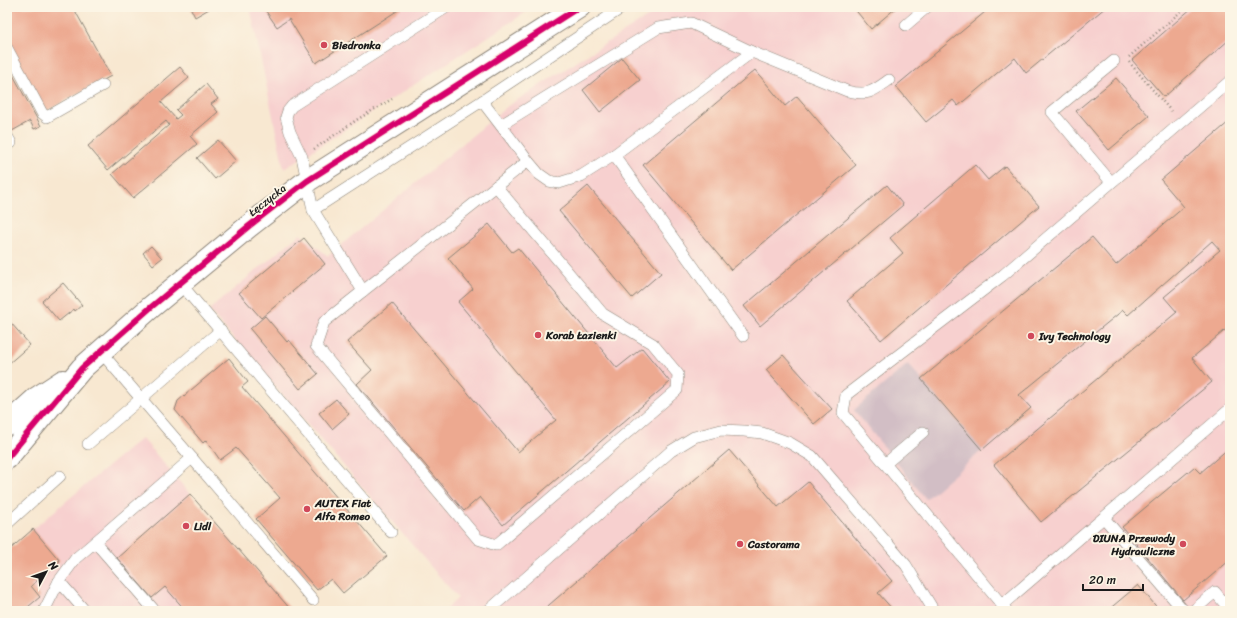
<svg xmlns="http://www.w3.org/2000/svg" width="1237" height="618" font-family="Sriracha,sans-serif">
  <style>
    .built { fill: #f7d0cf }
    .industrial { fill: #d2bec5 }
    .building { fill: #eda990 }
    .lines { fill: none; stroke-linecap: round; stroke-linejoin: round }
    .service-casing { stroke: #8a8276; stroke-width: 12 }
    .tertiary-casing { stroke: #8a8276; stroke-width: 24 }
    .path { stroke: #8a8276; stroke-width: 2.5; stroke-dasharray: 1 3; stroke-linecap: butt }
    .service { stroke: #fff; stroke-width: 11 }
    .tertiary { stroke: #fff; stroke-width: 22 }
    .cycleway-casing { stroke: #fcf5e5; stroke-width: 8 }
    .cycleway { stroke: #d6006c; stroke-width: 6 }
    .poi-dot { fill: #d1495b; stroke: #fcf5e5; stroke-width: 1.5 }
    .labels { text-anchor: middle; stroke-width: 4; stroke-linejoin: round; paint-order: stroke }
    .poi-label { font-size: 11px; font-weight: bold; fill: #1c1c1c; stroke: #fcf5e5; text-anchor: start }
    .street-label { font-size: 11px; fill: #1c1c1c; stroke: #fcf5e5 }
  </style>
  <rect width="100%" height="100%" fill="#fcf5e5"/>
  <filter id="ink" filterUnits="userSpaceOnUse"><feTurbulence type="fractalNoise" baseFrequency=".025" numOctaves="2"/><feDisplacementMap in="SourceGraphic" scale="8" xChannelSelector="R" yChannelSelector="G"/><feConvolveMatrix kernelMatrix="1 2 1 2 8 2 1 2 1" color-interpolation-filters="sRGB"/></filter>
  <filter id="wash" filterUnits="userSpaceOnUse"><feTurbulence type="fractalNoise" baseFrequency=".012" numOctaves="4" result="noise"/><feDisplacementMap in="SourceGraphic" scale="16" xChannelSelector="R" yChannelSelector="G"/><feGaussianBlur stdDeviation="0.9" result="paint"/><feColorMatrix in="noise" values="0 0 0 0 0 0 0 0 0 0 0 0 0 0 0 0 0 1.4 0 .05"/><feComposite in="paint" operator="in"/></filter>
  <g filter="url(#wash)">
    <rect width="100%" height="100%" fill="#f8e8d1"/>
    <g class="built">
      <polygon points="250,7 534,7 284,169"/>
      <polygon points="663,7 1230,7 1230,611 444,611 458,598 209,310 300,234 328,256 509,105"/>
      <polygon points="142,438 190,494 292,611 23,611 40,597 31,586 33,529"/>
    </g>
    <polygon class="industrial" points="1074,251 1123,310 1019,395 1031,408 926,499 854,410 908,364 921,379"/>
    <g id="blocks">
      <g class="building">
        <polygon points="7,7 73,7 111,76 45,112 7,43"/>
        <polygon points="190,7 208,7 209,9 195,17"/>
        <polygon points="263,7 403,7 316,63 289,19 277,27"/>
        <polygon points="853,7 897,7 871,29"/>
        <polygon points="991,7 1106,7 1026,73 1015,58 958,106 953,100 926,122 896,86"/>
        <polygon points="1193,7 1230,7 1230,39 1164,97 1132,60"/>
        <polygon points="622,58 640,80 600,112 583,90"/>
        <polygon points="7,64 41,126 34,129 30,121 12,131 7,122"/>
        <polygon points="180,67 189,78 161,102 176,119 181,115 176,110 206,84 218,99 211,104 218,112 190,136 197,144 133,198 112,174 169,125 166,121 108,170 88,146"/>
        <polygon points="755,70 785,106 797,96 856,165 731,270 643,165"/>
        <polygon points="1116,78 1149,116 1109,150 1076,111"/>
        <polygon points="1230,121 1230,326 1192,358 1212,382 1041,522 994,465 1177,312 1164,297 1220,250 1212,241 1128,315 1123,310 1019,395 1031,408 982,450 921,379 1092,237 1116,265 1184,207 1161,180"/>
        <polygon points="218,140 236,161 215,179 197,158"/>
        <polygon points="975,165 988,180 1005,166 1039,206 881,340 847,301 903,253 890,238"/>
        <polygon points="887,185 903,205 760,326 744,306"/>
        <polygon points="588,186 661,273 632,298 559,211"/>
        <polygon points="489,224 512,252 518,248 617,368 642,348 670,382 503,525 480,497 464,511 357,384 372,370 347,342 392,303 518,452 556,420 458,302 473,289 448,258"/>
        <polygon points="304,238 325,264 261,318 239,293"/>
        <polygon points="151,246 162,258 153,265 143,253"/>
        <polygon points="63,283 82,305 75,311 74,309 59,321 42,301"/>
        <polygon points="265,316 287,342 289,340 318,374 300,389 250,329"/>
        <polygon points="11,323 30,345 7,365 7,326"/>
        <polygon points="783,355 832,409 814,424 766,370"/>
        <polygon points="229,358 248,382 242,387 387,556 343,593 331,579 317,590 256,519 280,498 236,448 220,460 206,440 203,443 175,410 178,401"/>
        <polygon points="336,399 349,414 332,429 319,413"/>
        <polygon points="1230,447 1230,560 1183,600 1122,527 1194,467 1200,473"/>
        <polygon points="729,450 778,507 808,482 892,581 878,593 894,611 542,611"/>
        <polygon points="190,494 292,611 186,611 165,587 152,598 117,558"/>
        <polygon points="33,529 60,561 31,586 40,597 23,611 7,611 7,552"/>
        <polygon points="1138,585 1160,611 1107,611"/>
      </g>
    </g>
  </g>
  <g filter="url(#ink)">
    <use href="#blocks" fill-opacity="0" stroke="#8a8276" stroke-width="1"/>
    <g class="lines">
      <g class="service-casing">
        <g id="service">
          <path d="M447,7L292,106L288,111L286,117L290,132L302,157L313,210L363,291L528,161L539,174L549,181L559,183L581,176L614,155L752,52L847,91C868,96 872,92 889,80"/>
          <polyline points="906,25 927,7"/>
          <polyline points="7,48 42,113 47,117 103,85"/>
          <polyline points="482,101 528,161"/>
          <polyline points="501,125 658,28 691,23 752,52"/>
          <polyline points="7,136 11,143 7,145"/>
          <polyline points="614,155 743,336"/>
          <polyline points="1111,182 1052,112 1114,61"/>
          <polyline points="313,210 482,101 623,7"/>
          <polyline points="180,283 391,532"/>
          <polyline points="363,291 324,322 316,346 478,539 496,545 677,390 678,374 653,344 603,314 496,186"/>
          <polyline points="100,351 192,458 95,542 155,611"/>
          <polyline points="88,444 221,330"/>
          <polyline points="192,458 313,600"/>
          <polyline points="885,464 923,432"/>
          <polyline points="1104,518 1184,611"/>
          <polyline points="7,524 60,476"/>
          <polyline points="59,581 85,611"/>
          <polyline points="1002,605 1230,409"/>
          <polyline points="44,611 59,581 76,558 95,542"/>
          <polyline points="488,611 671,451 694,437 721,430 744,431 762,433 790,443 812,456 906,565 934,611"/>
          <polyline points="1007,611 843,413 846,395 1002,276 1230,81"/>
          <polyline points="1193,611 1215,592 1230,610"/>
        </g>
      </g>
      <g class="tertiary-casing">
        <g id="tertiary">
          <polyline points="7,425 37,398 63,381"/>
          <polyline points="7,458 82,368 150,308 249,226 307,181 579,7"/>
        </g>
      </g>
      <g class="path">
        <polyline points="1129,57 1186,7"/>
        <polyline points="1129,62 1171,111"/>
        <polyline points="314,149 358,119 392,99"/>
      </g>
      <use href="#service" class="service"/>
      <use href="#tertiary" class="tertiary"/>
      <g class="cycleway-casing">
        <polyline id="cycleway" points="7,458 82,368 150,308 249,226 307,181 579,7"/>
      </g>
      <use href="#cycleway" class="cycleway"/>
    </g>
  </g>
  <g class="poi-dot">
    <circle cx="324" cy="45" r="4"/>
    <circle cx="538" cy="335" r="4"/>
    <circle cx="1031" cy="336" r="4"/>
    <circle cx="307" cy="509" r="4"/>
    <circle cx="186" cy="526" r="4"/>
    <circle cx="740" cy="544" r="4"/>
    <circle cx="1183" cy="544" r="4"/>
  </g>
  <g class="labels">
    <g class="poi-label">
      <text x="332" y="49">Biedronka</text>
      <text x="546" y="339">Korab Łazienki</text>
      <text x="1039" y="340">Ivy Technology</text>
      <text x="315" y="507">AUTEX Fiat<tspan x="315" dy="13">Alfa Romeo</tspan></text>
      <text x="194" y="530">Lidl</text>
      <text x="1175" y="542" text-anchor="end">DIUNA Przewody<tspan x="1175" dy="13">Hydrauliczne</tspan></text>
      <text x="748" y="548">Castorama</text>
    </g>
    <g class="street-label">
      <text transform="translate(267 200) rotate(-38)" y="4">Łęczycka</text>
    </g>
  </g>
  <rect width="1237" height="618" fill="none" stroke="#fcf5e5" stroke-width="24"/>
  <g transform="translate(46 572) rotate(49)" stroke="#fcf5e5" stroke-width="3" paint-order="stroke">
  <path d="M0-3L7 15L0 10L-7 15Z" fill="#1c1c1c"/>
  <text y="-6" font-size="11" font-weight="bold" text-anchor="middle" fill="#1c1c1c">N</text>
  </g>
  <path d="M1083 584v6h60v-6" fill="none" stroke="#1c1c1c" stroke-width="2"/>
  <text x="1089" y="584" font-size="12" fill="#1c1c1c" stroke="#fcf5e5" stroke-width="3" paint-order="stroke">20 m</text>
</svg>
